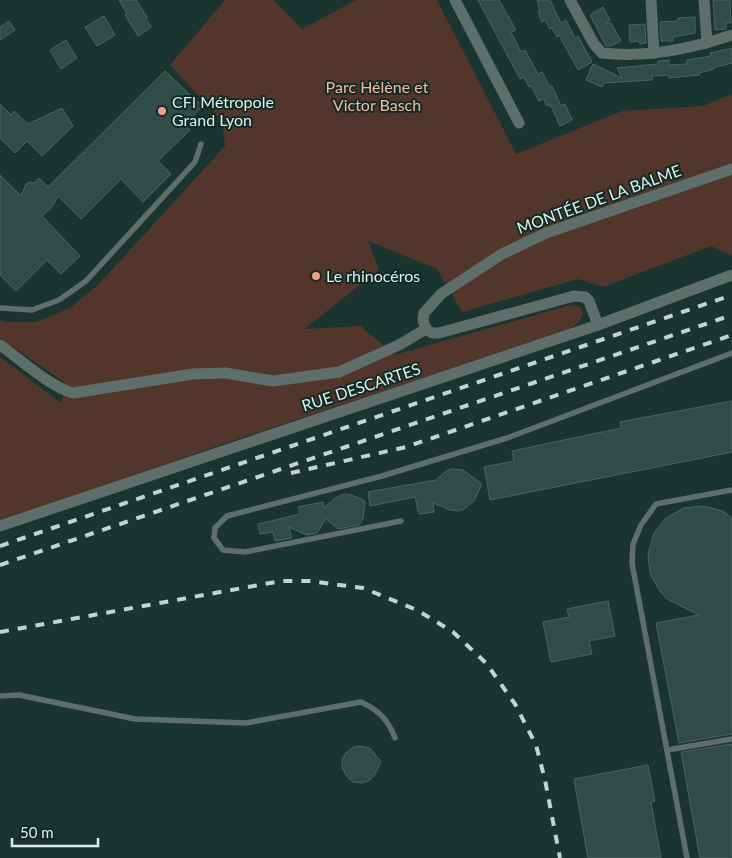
<svg xmlns="http://www.w3.org/2000/svg" width="732" height="858" font-family="Lato,sans-serif">
  <style>
    .green { fill: #52362c }
    .building { fill: #304c46; stroke: #49655f }
    .lines { fill: none; stroke-linecap: round; stroke-linejoin: round }
    .lane { stroke: #5e6f6b; stroke-width: 5.5 }
    .street { stroke: #5e6f6b; stroke-width: 11 }
    .rail { stroke: #c3d4cf; stroke-width: 4; stroke-dasharray: 9 9; stroke-linecap: butt }
    .poi-dot { fill: #f2a080; stroke: #102b26; stroke-width: 2 }
    .labels { text-anchor: middle; stroke-width: 4; stroke-linejoin: round; paint-order: stroke }
    .park-label { font-size: 16px; fill: #f5b8a1; stroke: #102b26 }
    .poi-label { font-size: 16px; fill: #dfeeea; stroke: #102b26; text-anchor: start }
    .street-label { font-size: 16px; fill: #dfeeea; stroke: #102b26 }
  </style>
  <rect width="100%" height="100%" fill="#1a352f"/>
  <path class="green" d="M225,0H273L302,29L356,0H437L516,154L622,111L703,106L732,94V256L711,246L603,287L578,279L462,312L437,269L368,241L379,270L304,329L361,326L394,355L567,306L575,305L581,308L583,314C579,325 572,328 562,332L226,443L0,522V357L61,403L67,384L0,338V320L4,322H36L70,308L98,285L225,146L222,121L170,65Z"/>
  <g class="building">
    <polygon points="119,0 136,0 147,17 146,19 151,27 138,36 125,15 127,14"/>
    <polygon points="478,0 499,0 516,30 511,32 521,52 525,50 538,74 542,72 550,87 552,86 561,106 565,104 572,120 560,126 551,106 546,105 544,99 539,101 531,86 529,87 524,77 520,79"/>
    <polygon points="537,0 550,0 561,23 566,20 575,38 578,36 592,62 578,70 559,35 557,37 552,28 550,29 545,20 542,22 538,12 540,11"/>
    <polygon points="713,0 730,0 731,23 726,23 726,29 715,30"/>
    <polygon points="603,7 610,20 606,23 611,23 621,41 611,46 606,46 590,15"/>
    <polygon points="104,16 115,35 97,46 85,27"/>
    <polygon points="695,17 695,33 673,37 673,41 661,41 660,22 678,21 678,18"/>
    <polygon points="9,21 15,30 0,40 0,27"/>
    <polygon points="645,24 646,43 640,44 639,41 630,42 629,25"/>
    <polygon points="66,40 77,58 61,69 50,50"/>
    <polygon points="732,48 732,63 713,68 714,69 699,73 700,75 669,78 669,75 652,76 652,80 604,83 602,87 586,80 593,64 622,78 617,68 658,64 658,61 669,60 669,65 687,64 687,60 711,56 710,53"/>
    <polygon points="165,71 202,106 185,125 190,130 158,161 171,174 143,202 121,179 81,219 58,196 52,207 42,216 80,256 61,274 47,260 16,291 0,275 0,175 21,196 26,184 30,182 34,183 39,178 48,187"/>
    <polygon points="0,104 11,115 14,111 28,124 62,108 73,126 42,156 27,141 15,153 0,138"/>
    <polygon points="732,401 732,452 490,500 484,467 514,461 512,451 621,428 620,422"/>
    <polygon points="451,469 463,470 482,484 474,501 464,509 458,511 450,510 433,503 434,512 419,514 415,497 370,506 368,492 436,480 445,472"/>
    <polygon points="344,494 352,495 365,501 363,519 359,525 338,529 326,519 317,533 307,535 289,527 292,538 275,541 273,532 260,534 258,524 300,514 298,507 323,502 324,508 335,498"/>
    <polygon points="703,506 723,511 732,518 732,734 679,743 656,623 699,615 667,599 659,590 650,573 648,554 654,533 666,518 684,508"/>
    <polygon points="608,601 615,636 589,641 592,654 551,662 543,622 569,617 567,609"/>
    <polygon points="732,744 732,858 700,858 681,752"/>
    <polygon points="358,746 370,748 381,762 374,776 370,780 362,783 353,782 347,777 342,767 342,759 346,753 352,748"/>
    <polygon points="648,765 655,801 651,802 661,858 588,858 574,779"/>
  </g>
  <g class="lines">
    <g class="lane">
      <polyline points="0,308 32,310 59,300 86,281 195,162 201,144"/>
      <polyline points="401,521 245,552 223,550 214,538 215,528 227,516 382,476 507,438 732,353"/>
      <path d="M0,696L19,695L135,719L246,723L361,702C378,710 388,719 395,738"/>
      <polyline points="667,750 732,739"/>
      <polyline points="687,858 632,563 633,544 641,525 656,504 732,490"/>
    </g>
    <g class="street">
      <polyline points="455,0 519,123"/>
      <path d="M570,0L594,44L602,53C646,58 691,49 732,35"/>
      <polyline points="651,0 654,53"/>
      <polyline points="704,0 707,43"/>
      <polyline points="426,329 423,320 424,313 441,294 502,254 546,233 732,169"/>
      <polyline points="426,329 432,333 439,333 574,296 585,297 589,301 598,325"/>
      <path d="M0,345C20,359 50,387 73,393L193,374L225,373L273,381L339,372L399,345L426,329"/>
      <polyline points="0,526 598,325 732,275"/>
    </g>
    <g class="rail">
      <polyline points="291,473 406,447 732,335"/>
      <polyline points="0,546 732,295"/>
      <polyline points="0,565 732,315"/>
      <polyline points="0,632 281,581 309,581 363,588 417,610 453,632 486,663 515,704 536,745 545,780 560,858"/>
    </g>
  </g>
  <g class="poi-dot">
    <circle cx="162" cy="111" r="5"/>
    <circle cx="316" cy="276" r="5"/>
  </g>
  <g class="labels">
    <g class="park-label">
      <text x="377" y="93">Parc Hélène et<tspan x="377" dy="18">Victor Basch</tspan></text>
    </g>
    <g class="poi-label">
      <text x="172" y="108">CFI Métropole<tspan x="172" dy="18">Grand Lyon</tspan></text>
      <text x="326" y="282">Le rhinocéros</text>
    </g>
    <g class="street-label">
      <text transform="translate(599 199) rotate(-20)" y="6">MONTÉE DE LA BALME</text>
      <text transform="translate(361 387) rotate(-18)" y="6">RUE DESCARTES</text>
    </g>
  </g>
  <path d="M12 838v8h86v-8" fill="none" stroke="#dfeeea" stroke-width="2.5"/>
  <text x="20" y="838" font-size="15" fill="#dfeeea" stroke="#102b26" stroke-width="4" paint-order="stroke">50 m</text>
</svg>
